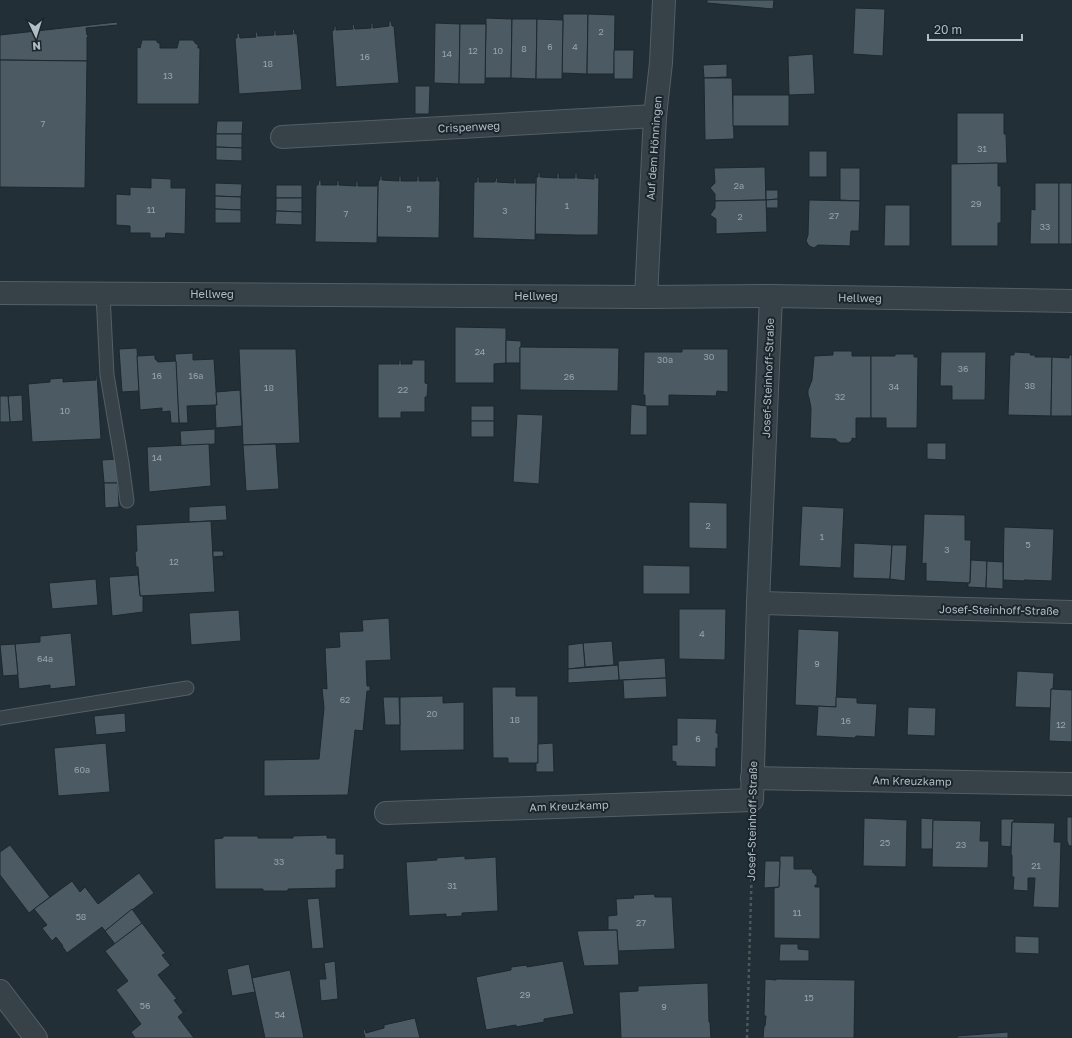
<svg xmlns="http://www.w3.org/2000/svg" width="1072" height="1038" font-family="'Golos Text',sans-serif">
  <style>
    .building { fill: #4b5a63; stroke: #1d282e }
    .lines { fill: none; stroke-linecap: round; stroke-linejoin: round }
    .service-casing { stroke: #545f65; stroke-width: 15 }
    .minor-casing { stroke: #545f65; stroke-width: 24 }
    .path { stroke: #465a57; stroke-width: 2.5; stroke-dasharray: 3 3; stroke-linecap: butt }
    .service { stroke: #364148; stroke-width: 13 }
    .minor { stroke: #364148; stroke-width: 22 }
    .labels { text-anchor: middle; stroke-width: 4; stroke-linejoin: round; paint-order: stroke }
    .number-label { font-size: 9px; fill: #98a4ac }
    .street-label { font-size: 11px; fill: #b1bcc4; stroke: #1b262c }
  </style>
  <rect width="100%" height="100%" fill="#222f37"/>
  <g class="building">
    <polygon points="707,0 774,0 773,9 707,3"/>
    <polygon points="855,8 885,9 883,56 853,54"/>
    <polygon points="563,14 588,14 587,74 562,73"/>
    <polygon points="588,14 615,15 614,74 587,74"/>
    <polygon points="486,18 512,19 511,78 485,78"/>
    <polygon points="512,19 537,19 536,79 511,78"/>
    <polygon points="537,19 563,20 562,79 536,79"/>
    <polygon points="389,21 391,21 392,26 394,26 399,83 336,87 332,31 334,30 334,26 336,26 336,30 353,29 352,25 354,24 355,29 371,28 371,23 373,23 373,28 389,26"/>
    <polygon points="117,22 118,25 86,28 87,35 88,35 88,37 87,37 87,61 0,60 0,35"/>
    <polygon points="435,23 460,24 459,84 434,83"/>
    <polygon points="460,24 486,24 485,84 459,84"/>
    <polygon points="292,29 294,29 295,34 297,34 302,90 239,94 235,38 237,38 237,33 239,33 240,38 256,37 255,32 257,32 258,36 274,35 274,31 276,30 276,35 293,34"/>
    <polygon points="142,40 156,40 158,43 160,43 160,48 177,48 179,40 193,40 196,44 198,44 198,48 200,48 199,104 137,104 137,47 140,48"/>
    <polygon points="614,50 634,50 633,79 614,79"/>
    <polygon points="813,54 815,94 789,95 788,56"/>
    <polygon points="0,60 87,61 85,188 0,187"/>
    <polygon points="727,64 727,77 704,78 703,65"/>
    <polygon points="704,78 732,78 734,139 705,140"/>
    <polygon points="415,86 430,86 429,114 415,114"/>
    <rect x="733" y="95" width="56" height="31"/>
    <polygon points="957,113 1004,113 1004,134 1006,134 1007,163 957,164"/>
    <polygon points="217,121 243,121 242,134 216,134"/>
    <polygon points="216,134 242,134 242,148 216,147"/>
    <polygon points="216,147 242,148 242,161 216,160"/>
    <rect x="809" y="151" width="18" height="26"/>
    <polygon points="998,163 998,186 1001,186 1001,223 998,223 998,246 951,246 951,164"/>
    <polygon points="765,167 766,200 715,201 715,194 710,188 715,183 714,168"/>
    <polygon points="840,168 860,168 860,201 840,200"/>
    <polygon points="540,172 540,177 557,178 557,173 559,173 559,178 575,178 575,173 577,173 577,178 594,179 594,173 596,174 596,178 599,178 598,235 576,235 536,234 536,240 535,240 536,177 538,177 538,173"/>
    <polygon points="380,176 382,176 382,180 399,181 399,176 401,176 401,181 417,181 417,176 419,176 419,181 436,181 436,177 438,176 438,181 440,181 439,238 378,237 378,242 377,243 378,180 380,180"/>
    <polygon points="477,177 479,177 479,182 495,182 496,178 498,178 497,182 514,183 514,178 516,178 516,183 535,183 535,177 536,177 535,240 473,238 474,182 477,182"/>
    <polygon points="151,178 171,179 171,188 186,188 185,234 166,233 165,238 150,238 150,233 130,233 130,226 116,225 116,194 130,195 130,187 151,188"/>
    <polygon points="319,180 321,180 321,185 337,185 337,180 339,181 339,185 356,186 356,181 358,181 358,186 377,186 378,180 377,243 315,242 316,185 318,185"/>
    <polygon points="215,183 242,184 241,197 215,196"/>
    <polygon points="1035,183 1059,183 1059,244 1030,244 1031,209 1035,210"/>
    <rect x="1059" y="183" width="13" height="61"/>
    <rect x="276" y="185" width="26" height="13"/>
    <polygon points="766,190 778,190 778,199 766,200"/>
    <polygon points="215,196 241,197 241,210 215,209"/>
    <polygon points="276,198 302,198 302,212 276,211"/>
    <polygon points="778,199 778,208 766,208 766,200"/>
    <polygon points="766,200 767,232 716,234 716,219 710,215 715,208 715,201"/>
    <polygon points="809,200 860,201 859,231 851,231 850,246 818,245 814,248 809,246 806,241 808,235"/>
    <polygon points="885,205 910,205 910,246 884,246"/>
    <polygon points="215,209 241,210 241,223 215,223"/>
    <polygon points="276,211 302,212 302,225 275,224"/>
    <polygon points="455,327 506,328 506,363 494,364 494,383 455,383"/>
    <polygon points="506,340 521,341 521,347 520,347 520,363 506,363"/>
    <polygon points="520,347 619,348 618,391 520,390"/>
    <polygon points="137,348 139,391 122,392 119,349"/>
    <polygon points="239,349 296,349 300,443 243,445"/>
    <polygon points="682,349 728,349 728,392 717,391 716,396 669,395 669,406 645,406 645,395 643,395 644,352 682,352"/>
    <polygon points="833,351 852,351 852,356 871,356 871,418 856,418 856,439 852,438 852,440 849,443 840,443 836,440 836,439 810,438 811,408 809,398 808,395 808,390 812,380 814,356 833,355"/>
    <polygon points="941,352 986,352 985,400 952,400 952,386 940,386"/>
    <polygon points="1014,352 1031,353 1030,355 1035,355 1035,357 1052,357 1051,416 1008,415 1010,355 1014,355"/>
    <polygon points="193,353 193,360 214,359 217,405 187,406 188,423 179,423 175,354"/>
    <polygon points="895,354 914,354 914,357 918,357 917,428 886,428 886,418 871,418 871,356 895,356"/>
    <polygon points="155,355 155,359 158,362 176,361 179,423 171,423 170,411 162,412 162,408 140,410 137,356"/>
    <polygon points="1069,355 1072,355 1072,416 1051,416 1052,357 1069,358"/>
    <polygon points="399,360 401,360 401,364 412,364 412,360 425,360 425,383 428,384 427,397 425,397 425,412 401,412 401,418 378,418 378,364 399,364"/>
    <polygon points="96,375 97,375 101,439 32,442 28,384 50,382 50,379 63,378 63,382 96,380"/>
    <polygon points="240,390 242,426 216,428 215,405 217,405 216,392"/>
    <polygon points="22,395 23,421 10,422 8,396"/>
    <polygon points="0,396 8,396 10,422 0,422"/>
    <polygon points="631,404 647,406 647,435 630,435"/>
    <rect x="471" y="406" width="23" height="15"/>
    <polygon points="517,414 543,415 539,484 513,482"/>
    <rect x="471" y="421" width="23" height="16"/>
    <polygon points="215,429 215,444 181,446 180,431"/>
    <polygon points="927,443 946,443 946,460 927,459"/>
    <polygon points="209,444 211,486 149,492 147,447"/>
    <polygon points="276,444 279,489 246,491 243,445"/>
    <polygon points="116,459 118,483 104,483 102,460"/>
    <polygon points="104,483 118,483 119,507 105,508"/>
    <polygon points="689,502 727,503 727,549 689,548"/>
    <polygon points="226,505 227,520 189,522 189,507"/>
    <polygon points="802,506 844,508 841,568 799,566"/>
    <polygon points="924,514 965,515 965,540 971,540 970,583 926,581 926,563 922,564"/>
    <polygon points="211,521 215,592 140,596 138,567 136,567 135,552 137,551 136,525"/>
    <polygon points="1004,527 1054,529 1052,581 1024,580 1024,581 1003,580"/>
    <polygon points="854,543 892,545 890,579 853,578"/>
    <polygon points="892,545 907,545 905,581 890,579"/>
    <polygon points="213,551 224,551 223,551 224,560 225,560 225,561 223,561 223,556 213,557"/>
    <polygon points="971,560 987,561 986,588 968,587 968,583 970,583"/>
    <polygon points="987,561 1003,562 1003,589 986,588"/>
    <polygon points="643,565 690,566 690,594 643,594"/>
    <polygon points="138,575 140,596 143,596 143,612 112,616 109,577"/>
    <polygon points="96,579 98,605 52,609 49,583"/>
    <polygon points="679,609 726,609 725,660 679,659"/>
    <polygon points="239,610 241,641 191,645 189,613"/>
    <polygon points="389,618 391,660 366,661 367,686 370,686 370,691 367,691 363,731 355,730 348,795 264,796 264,760 319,759 324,708 322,688 327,689 325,648 340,647 339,632 363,631 362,620"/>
    <polygon points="798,629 839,631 836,707 795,705"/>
    <polygon points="71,633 76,686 50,689 50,685 19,689 15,644 40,642 40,636"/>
    <polygon points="612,641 614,665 585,667 583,643"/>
    <polygon points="583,643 585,667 568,669 568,645"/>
    <polygon points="15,644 18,675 3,676 0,645"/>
    <polygon points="665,658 666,678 619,680 618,661"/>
    <polygon points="618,665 619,680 568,683 568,669"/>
    <polygon points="1017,671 1054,673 1053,689 1051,689 1051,708 1015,707"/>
    <polygon points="666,678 667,697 624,699 623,680"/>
    <polygon points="492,687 516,687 516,696 538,696 538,763 508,763 508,758 493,758"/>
    <polygon points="1051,689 1072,690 1072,742 1049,741"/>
    <polygon points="443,696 443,703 464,702 464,750 400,751 400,697"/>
    <polygon points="383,697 399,697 400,725 385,725"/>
    <polygon points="836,697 857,698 857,703 877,704 875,737 856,736 855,738 816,736 818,706 836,707"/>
    <polygon points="908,707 936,708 935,736 907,735"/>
    <polygon points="125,713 126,732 96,735 94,716"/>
    <polygon points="677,718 717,719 716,733 718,733 718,749 716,748 716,767 676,766 676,762 672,761 672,745 677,745"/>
    <polygon points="106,743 110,792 58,796 54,748"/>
    <polygon points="553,743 554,772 536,772 536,763 538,763 538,744"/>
    <polygon points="1067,817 1072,817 1072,846 1069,846 1067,841"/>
    <polygon points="864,818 907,820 906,867 863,866"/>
    <polygon points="921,818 935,819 934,820 933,820 933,849 921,849"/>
    <polygon points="1001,819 1014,819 1014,822 1012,822 1011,847 1001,846"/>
    <polygon points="933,820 981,821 980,841 989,841 988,868 932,867"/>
    <polygon points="1012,822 1055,823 1054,842 1061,842 1059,908 1033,907 1035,878 1028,878 1028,891 1013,890 1014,877 1012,877 1012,855 1011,855"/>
    <polygon points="327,835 327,838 336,838 336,854 344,854 344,869 336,870 336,888 288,889 288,891 263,891 263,889 215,889 214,839 223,838 223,836 258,836 258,838 293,838 293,836"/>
    <polygon points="10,845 50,897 29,913 0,875 0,852"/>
    <polygon points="465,856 465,859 496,857 498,911 462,913 462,916 446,917 446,914 409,916 406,862 437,860 436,858"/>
    <polygon points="780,856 794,856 794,869 812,869 813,873 815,873 815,875 817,876 817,885 815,885 815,887 820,887 820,939 774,938 774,888 779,887"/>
    <polygon points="765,861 780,861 779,887 764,888"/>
    <polygon points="139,873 154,893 105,931 102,927 67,953 62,946 63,946 56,937 52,941 42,928 47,925 34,909 72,881 80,892 85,887 98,904"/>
    <polygon points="654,894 655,897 672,897 675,949 618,951 617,930 608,930 608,916 617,915 616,899 634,898 633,895"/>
    <polygon points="319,898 324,948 312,949 307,899"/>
    <polygon points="132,909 142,923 115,944 105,931"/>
    <polygon points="142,923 164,952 165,952 166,953 162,955 170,965 173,963 158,975 177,999 174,1000 183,1012 186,1009 186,1010 178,1017 194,1038 135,1038 131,1032 141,1024 116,990 128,981 105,951"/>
    <polygon points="617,930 619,965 584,966 577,931"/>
    <polygon points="1015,936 1039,937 1039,954 1015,953"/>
    <polygon points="780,944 798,944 798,949 809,950 809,961 779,961"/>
    <polygon points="335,961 338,999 321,1001 319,979 326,979 324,963"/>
    <polygon points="563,961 574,1014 544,1019 544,1022 516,1027 516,1025 486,1030 476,977 511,970 511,967 527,965 527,967"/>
    <polygon points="249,964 255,992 232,996 227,969"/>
    <polygon points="290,970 304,1038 265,1038 252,978"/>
    <polygon points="765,979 776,980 776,979 855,980 854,1038 763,1038 764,1026 765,1026 766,1016 764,1016"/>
    <polygon points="708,983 709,1022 710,1022 711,1038 621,1038 619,992 638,991 638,986"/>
    <polygon points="415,1018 420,1038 365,1038 363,1030 365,1029 366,1033 384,1028 384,1025"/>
    <polygon points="1008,1032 1008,1038 957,1038 957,1036"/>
  </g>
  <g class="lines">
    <g class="service-casing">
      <g id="service">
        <polyline points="103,294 107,375 122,463 127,501"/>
        <polyline points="0,718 187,688"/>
      </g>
    </g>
    <g class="minor-casing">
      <g id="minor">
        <polyline points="282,137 655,116"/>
        <polyline points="0,293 646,297 771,296 1072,301"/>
        <polyline points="646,297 655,116 661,63 664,0"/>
        <polyline points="758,603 1072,612"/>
        <polyline points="752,778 1072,784"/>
        <polyline points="386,813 752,800 758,603 771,296"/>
        <polyline points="0,991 36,1038"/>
      </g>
    </g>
    <polyline class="path" points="747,1038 753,827"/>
    <use href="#service" class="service"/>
    <use href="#minor" class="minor"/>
  </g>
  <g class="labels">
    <g class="number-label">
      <text x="601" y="35">2</text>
      <text x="550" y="50">6</text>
      <text x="575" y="50">4</text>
      <text x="524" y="52">8</text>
      <text x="473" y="54">12</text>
      <text x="498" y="54">10</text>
      <text x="447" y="57">14</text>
      <text x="365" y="60">16</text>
      <text x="268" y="67">18</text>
      <text x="168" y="79">13</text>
      <text x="43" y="127">7</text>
      <text x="982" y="152">31</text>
      <text x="739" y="189">2a</text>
      <text x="976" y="207">29</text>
      <text x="567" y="209">1</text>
      <text x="409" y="212">5</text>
      <text x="151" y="213">11</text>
      <text x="505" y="214">3</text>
      <text x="346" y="217">7</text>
      <text x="834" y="219">27</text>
      <text x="740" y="220">2</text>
      <text x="1045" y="230">33</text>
      <text x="480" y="355">24</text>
      <text x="709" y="360">30</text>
      <text x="665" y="363">30a</text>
      <text x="963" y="372">36</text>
      <text x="157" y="379">16</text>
      <text x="196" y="379">16a</text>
      <text x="569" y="380">26</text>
      <text x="1030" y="389">38</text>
      <text x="894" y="390">34</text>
      <text x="269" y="391">18</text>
      <text x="403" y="393">22</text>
      <text x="840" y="400">32</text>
      <text x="65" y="414">10</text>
      <text x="157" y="461">14</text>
      <text x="708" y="529">2</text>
      <text x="822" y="540">1</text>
      <text x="1028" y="548">5</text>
      <text x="947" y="553">3</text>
      <text x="174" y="565">12</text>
      <text x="702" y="637">4</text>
      <text x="45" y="662">64a</text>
      <text x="817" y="667">9</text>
      <text x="345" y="703">62</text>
      <text x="432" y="717">20</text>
      <text x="515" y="723">18</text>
      <text x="846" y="724">16</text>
      <text x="1061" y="728">12</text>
      <text x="698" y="742">6</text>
      <text x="82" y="773">60a</text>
      <text x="885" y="846">25</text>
      <text x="961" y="848">23</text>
      <text x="279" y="865">33</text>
      <text x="1036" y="869">21</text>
      <text x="452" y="889">31</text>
      <text x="797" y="916">11</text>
      <text x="81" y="920">58</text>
      <text x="641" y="926">27</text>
      <text x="525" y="998">29</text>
      <text x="809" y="1001">15</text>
      <text x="145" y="1009">56</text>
      <text x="664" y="1010">9</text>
      <text x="280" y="1018">54</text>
    </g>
    <g class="street-label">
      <text transform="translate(469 127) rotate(-3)" y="4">Crispenweg</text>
      <text transform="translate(654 148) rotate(-86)" y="4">Auf dem Hönningen</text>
      <text x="212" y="298">Hellweg</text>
      <text x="536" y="300">Hellweg</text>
      <text transform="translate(860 298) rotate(1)" y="4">Hellweg</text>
      <text transform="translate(768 378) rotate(-88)" y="4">Josef-Steinhoff-Straße</text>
      <text transform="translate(999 610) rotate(1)" y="4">Josef-Steinhoff-Straße</text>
      <text transform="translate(912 781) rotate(1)" y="4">Am Kreuzkamp</text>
      <text transform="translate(569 806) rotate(-2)" y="4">Am Kreuzkamp</text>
      <text transform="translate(752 821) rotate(-89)" y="4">Josef-Steinhoff-Straße</text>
    </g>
  </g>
  <g transform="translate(36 36) rotate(176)" stroke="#1b262c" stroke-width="3" paint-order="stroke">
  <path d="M0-3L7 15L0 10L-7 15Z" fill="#b1bcc4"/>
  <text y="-6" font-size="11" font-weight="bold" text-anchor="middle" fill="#b1bcc4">N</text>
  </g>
  <path d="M928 34v6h94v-6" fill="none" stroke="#b1bcc4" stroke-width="2"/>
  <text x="934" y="34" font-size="12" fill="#b1bcc4" stroke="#1b262c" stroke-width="3" paint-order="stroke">20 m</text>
</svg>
